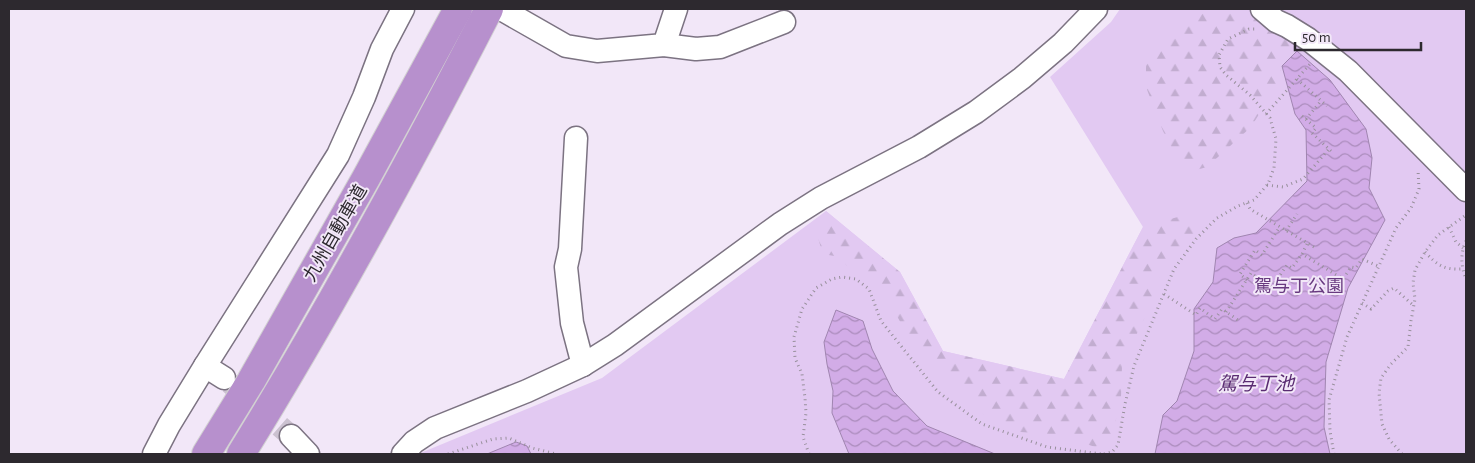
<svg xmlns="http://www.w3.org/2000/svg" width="1475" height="463" font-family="'Alegreya Sans','Noto Sans JP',sans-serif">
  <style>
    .green { fill: #e2c9f2 }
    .forest { fill: url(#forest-firs) }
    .water { fill: url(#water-waves); stroke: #a085b0 }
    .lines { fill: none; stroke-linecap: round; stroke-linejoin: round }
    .minor-tunnel { stroke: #cbc1d0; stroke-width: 22; stroke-dasharray: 22 11; stroke-linecap: butt }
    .minor-casing { stroke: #7c7382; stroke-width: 25 }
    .highway-casing { stroke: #d1d0d1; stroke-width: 30 }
    .path { stroke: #98909c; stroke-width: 3; stroke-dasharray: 1 4; stroke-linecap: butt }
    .minor { stroke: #fff; stroke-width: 22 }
    .highway { stroke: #b790cd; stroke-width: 28 }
    .labels { text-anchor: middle; stroke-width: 4; stroke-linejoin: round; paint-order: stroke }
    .street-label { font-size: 18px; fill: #2d292f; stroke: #f2e7f8 }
    .park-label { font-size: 18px; fill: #683a80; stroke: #f2e7f8 }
    .water-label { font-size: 19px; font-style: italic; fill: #5a2c72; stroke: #f2e7f8 }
  </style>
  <defs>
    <pattern id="forest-firs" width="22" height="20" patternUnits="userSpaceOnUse" patternTransform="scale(1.25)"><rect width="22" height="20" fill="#e2c9f2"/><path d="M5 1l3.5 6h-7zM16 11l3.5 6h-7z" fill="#c2add0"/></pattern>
    <pattern id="water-waves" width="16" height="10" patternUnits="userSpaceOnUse" patternTransform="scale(1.25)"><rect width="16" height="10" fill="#d2ace7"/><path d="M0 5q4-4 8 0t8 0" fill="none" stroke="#ab8cbc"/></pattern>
  </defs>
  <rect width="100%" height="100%" fill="#f2e7f8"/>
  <polygon class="green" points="1120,9 1466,9 1466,454 420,454 423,452 602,378 826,211 900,272 943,351 1064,379 1143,227 1050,77 1111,22"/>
  <g class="forest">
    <polygon points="1208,9 1246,9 1266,19 1296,40 1297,51 1282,66 1276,87 1251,127 1207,167 1196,170 1176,156 1163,131 1146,87 1146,62 1162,38 1191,23"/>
    <polygon points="826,211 900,272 943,351 1064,379 1143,227 1188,214 1196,221 1194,233 1172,258 1156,283 1148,310 1122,366 1121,397 1112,437 1107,444 1095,447 1078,441 1049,434 1021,432 1002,426 983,414 964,390 949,382 931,366 908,336 881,287 847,266 840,257 823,254 817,235"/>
  </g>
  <g class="water">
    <polygon points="1297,51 1330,80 1366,129 1372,158 1369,188 1385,220 1348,288 1326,362 1324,427 1330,454 1155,454 1163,415 1177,401 1194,351 1194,309 1213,282 1217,248 1234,238 1256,233 1307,181 1306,130 1295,114 1282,66"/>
    <polygon points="836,310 863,321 872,349 893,391 927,426 995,454 849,454 832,413 833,391 827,364 824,342"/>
    <polygon points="516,442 527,446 531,454 487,454"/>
  </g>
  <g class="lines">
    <polyline class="minor-tunnel" points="230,383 291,436"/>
    <g class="minor-casing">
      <g id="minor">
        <polyline points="501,9 566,46 597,51 664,45 676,9"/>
        <polyline points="1262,9 1276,21 1287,26 1308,39 1348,71 1466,190"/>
        <polyline points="664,45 696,49 720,47 784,22"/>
        <polyline points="576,138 570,249 566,267 572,323 583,365"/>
        <polyline points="205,366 224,378"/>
        <polyline points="291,436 308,454"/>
        <polyline points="154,454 169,425 205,366 338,155 364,97 382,49 403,9"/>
        <polyline points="403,454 414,442 435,428 527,391 583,365 615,345 780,224 821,198 919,147 976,112 1022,78 1063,43 1096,9"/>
      </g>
    </g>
    <g class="highway-casing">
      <g id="highway">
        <polyline points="206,454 251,381 366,178 458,9"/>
        <path d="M241,454C330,310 412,159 489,9"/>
      </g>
    </g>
    <g class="path">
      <polyline points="1297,79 1327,106"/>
      <polyline points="1266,114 1310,64"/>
      <polyline points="1302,116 1316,128 1312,133 1332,152"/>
      <polyline points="1306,119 1321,101"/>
      <polyline points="1267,185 1283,187 1303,179 1329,149"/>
      <polyline points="1247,203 1250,209 1314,247"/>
      <polyline points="1449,227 1456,242 1463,248"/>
      <polyline points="1286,231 1297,214"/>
      <path d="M1466,241C1460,254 1461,266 1466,279"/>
      <polyline points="1307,244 1302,254 1343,279 1351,267 1356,268 1362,259 1378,266"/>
      <path d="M1425,252C1437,265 1444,270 1462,269"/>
      <polyline points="1247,280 1240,274 1255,250 1262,255 1279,228"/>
      <polyline points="1269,291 1287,265 1292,268 1302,254"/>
      <polyline points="1164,294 1196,315 1200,308 1215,319 1222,309 1238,320"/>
      <polyline points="1362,303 1371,309 1388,291 1394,288 1414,306"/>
      <polyline points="1226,312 1251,273 1271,287"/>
      <polyline points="448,454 493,439 509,438 532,448 556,454"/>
      <polyline points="809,454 803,437 806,413 805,398 802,374 795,358 794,337 802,309 816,288 832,279 842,277 856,279 869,289 881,321 938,392 982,424 1047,447 1102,454"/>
      <polyline points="1104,454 1112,452 1118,445 1125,404 1134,366 1174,269 1196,239 1217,218 1238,206 1254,200 1268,184 1274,168 1276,139 1270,118 1250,95 1226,75 1220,67 1219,55 1228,39 1249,29 1255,29"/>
      <polyline points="1334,454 1330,431 1329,400 1347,337 1396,228 1411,208 1419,189 1418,170"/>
      <polyline points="1402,454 1389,439 1382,424 1379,393 1381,378 1391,364 1408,347 1411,321 1415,299 1413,283 1415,270 1425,252 1438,235 1466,215"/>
    </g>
    <use href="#minor" class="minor"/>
    <use href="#highway" class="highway"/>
  </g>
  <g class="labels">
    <g class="street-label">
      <text transform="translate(335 233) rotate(-60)" y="6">九州自動車道</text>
    </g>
    <g class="park-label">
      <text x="1299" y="292">駕与丁公園</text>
    </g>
    <g class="water-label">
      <text x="1256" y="390">駕与丁池</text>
    </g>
  </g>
  <rect width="1475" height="463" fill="none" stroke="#2d292f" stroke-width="20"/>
  <path d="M1295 42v8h126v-8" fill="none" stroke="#2d292f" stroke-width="2.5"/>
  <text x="1302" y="42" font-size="15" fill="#2d292f" stroke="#f2e7f8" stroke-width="4" paint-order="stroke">50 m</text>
</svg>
